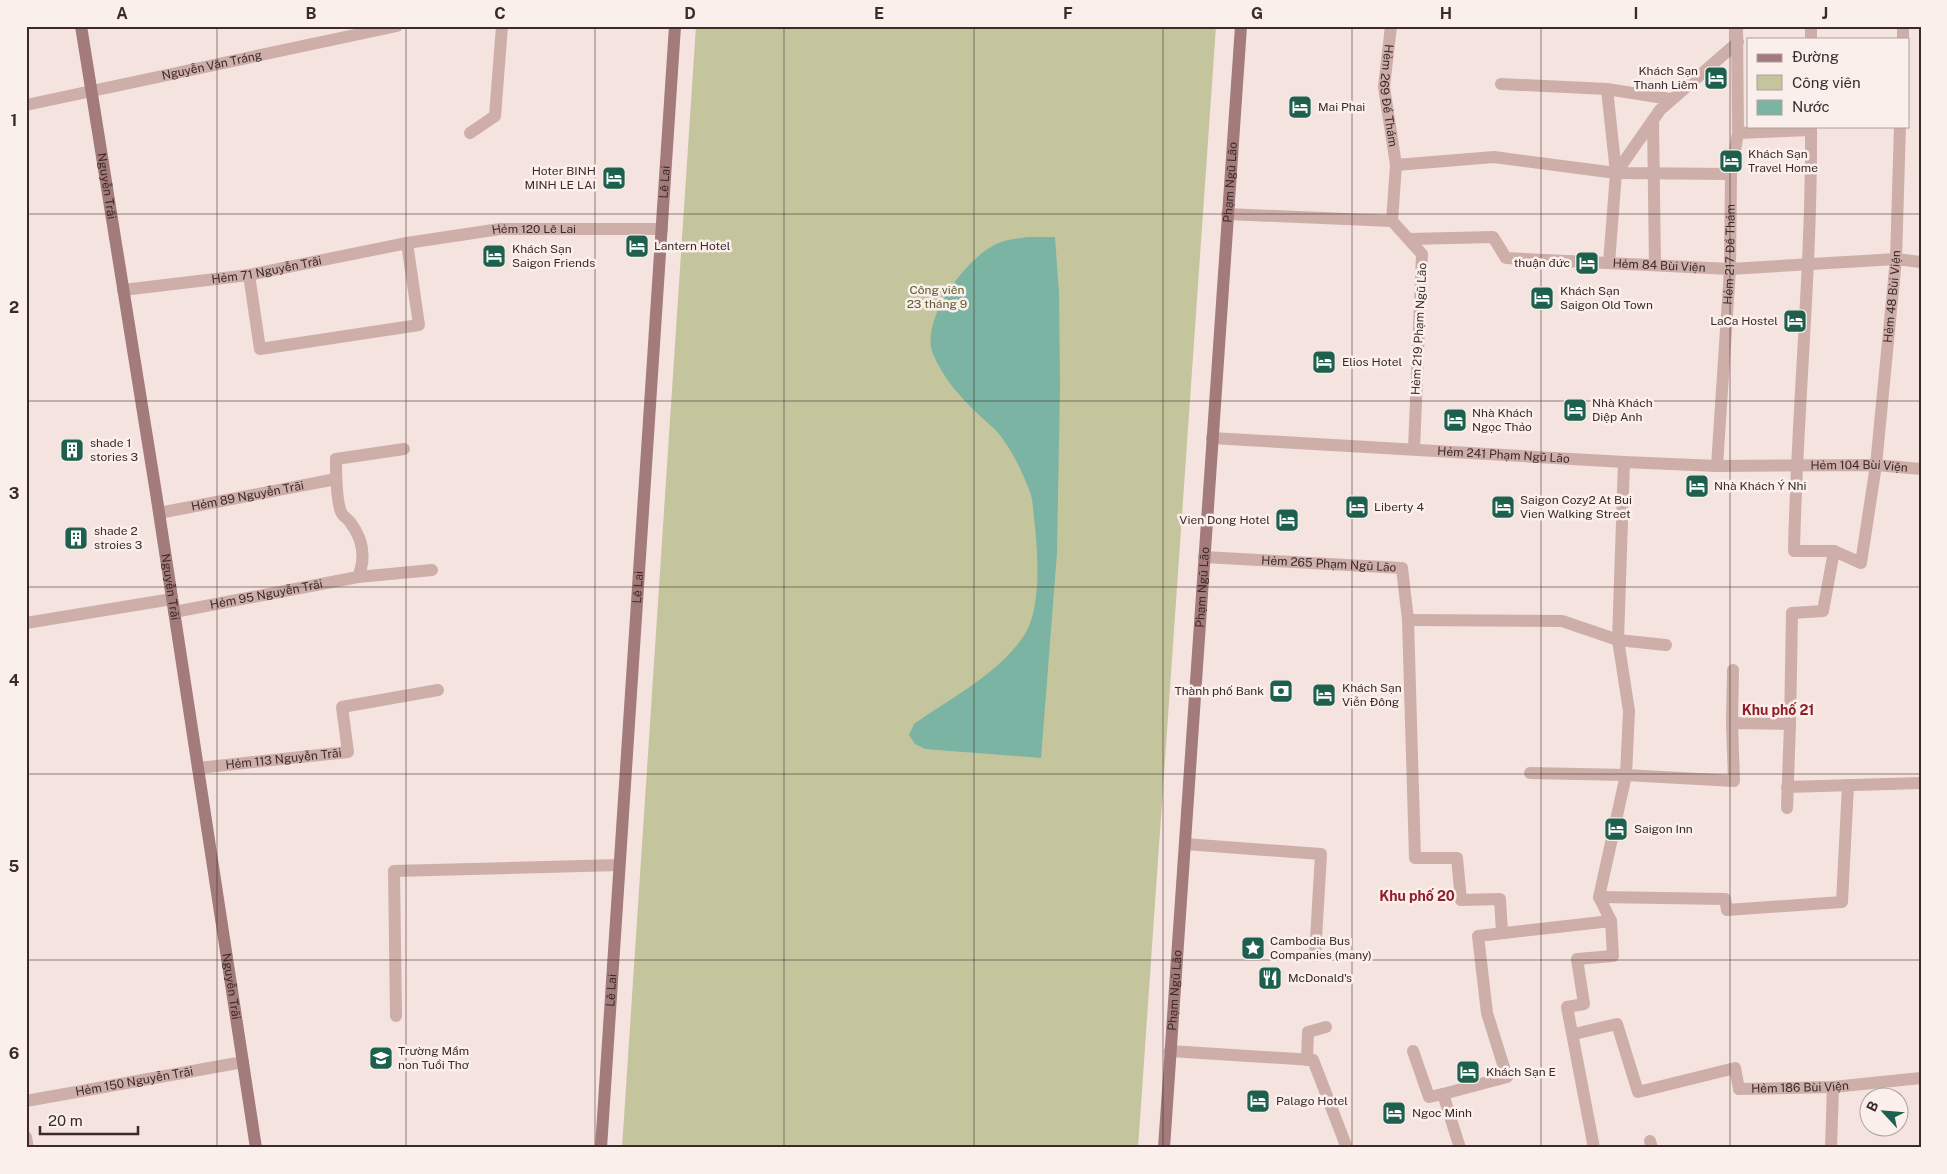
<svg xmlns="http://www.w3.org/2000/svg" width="1947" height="1174" font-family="'Public Sans',sans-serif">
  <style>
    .green { fill: #c5c59d }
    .water { fill: #7cb4a3 }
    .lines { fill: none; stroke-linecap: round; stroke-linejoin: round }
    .service { stroke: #ceaea9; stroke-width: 12 }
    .pedestrian { stroke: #ceaea9; stroke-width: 12 }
    .minor { stroke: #ceaea9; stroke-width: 12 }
    .secondary { stroke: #a27b7a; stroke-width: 12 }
    .grid { fill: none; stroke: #3b2a2a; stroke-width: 1; stroke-opacity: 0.55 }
    .labels { text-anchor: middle; stroke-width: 5; stroke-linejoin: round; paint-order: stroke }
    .street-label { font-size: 12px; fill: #3b2a2a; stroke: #fbefec }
    .poi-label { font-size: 12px; fill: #3b2a2a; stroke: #fbefec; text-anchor: start }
    .park-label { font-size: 12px; fill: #5a5b2b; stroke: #fbefec }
    .neighbourhood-label { font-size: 14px; font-weight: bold; fill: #901d28; stroke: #fbefec }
    .neatline { fill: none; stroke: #3b2a2a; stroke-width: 2 }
    .grid-label { font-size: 16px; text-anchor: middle; font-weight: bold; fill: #3b2a2a }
  </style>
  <rect width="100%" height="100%" fill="#f5e3df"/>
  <polygon class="green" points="696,26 1216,26 1138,1148 622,1148"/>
  <path class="water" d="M1027,237H1055L1059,293L1060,387L1057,553L1041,758L925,749L915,744L909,735L914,724C952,697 999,674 1025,634C1042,606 1038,550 1034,518C1033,510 1033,500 1030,492C1023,474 1014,454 1002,438C996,429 986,422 978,414C960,397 943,378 933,354C919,319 969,253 1001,242C1009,239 1019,239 1027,237Z"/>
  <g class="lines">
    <g class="service">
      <path id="s1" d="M1391,26L1384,87L1396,165L1392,221"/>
      <polyline points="1811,26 1811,39"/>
      <polyline points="1903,39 1903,26"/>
      <polyline points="1501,84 1607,89"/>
      <polyline points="1653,120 1655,265"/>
      <path d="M1811,126C1812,268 1797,409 1794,551H1834"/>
      <polyline points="470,133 495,116 502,26"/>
      <polyline points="1738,133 1811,130"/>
      <polyline points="1396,165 1494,157 1616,173 1731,174"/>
      <polyline points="1616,173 1607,89 1670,99"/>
      <polyline points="1227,214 1392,221 1422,254 1414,449"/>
      <path id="s2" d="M1410,239L1493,237L1506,258L1730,269L1896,259L1921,262"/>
      <polyline points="1609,263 1616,173 1660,110 1738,42"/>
      <polyline points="249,275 260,349 419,325 407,243"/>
      <path id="s3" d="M1212,438L1624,462L1717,466L1876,465L1921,469"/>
      <path id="s4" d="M1717,466L1730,269L1731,174L1738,133L1737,26"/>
      <path id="s5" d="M159,513L336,479"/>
      <path id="s6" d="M1204,557L1402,568L1408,620L1415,858H1457L1461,900L1500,899L1502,932"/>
      <path d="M358,577C366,558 363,539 350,522C348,519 344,517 342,514C336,503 336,472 336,459L404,449"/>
      <path id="s7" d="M174,612L358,577L432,570"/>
      <polyline points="1408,620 1562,621 1618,640 1666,645"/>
      <polyline points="1732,723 1733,670"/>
      <path id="s8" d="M1790,724L1792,613L1823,611L1834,551L1861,563L1876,465L1896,259L1900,126"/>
      <path id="s9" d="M198,768L348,752L342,707L438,690"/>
      <polyline points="1530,773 1626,775 1734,781 1732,723 1790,724 1787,808"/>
      <polyline points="1787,787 1921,783"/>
      <polyline points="1185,844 1321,854 1315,956"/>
      <polyline points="1599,897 1725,899 1727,910 1842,902 1848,785"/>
      <polyline points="396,1016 394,871 619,865"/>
      <polyline points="1574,1034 1617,1024 1638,1092 1735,1068 1739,1089"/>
      <polyline points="1413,1051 1429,1097 1443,1094"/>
      <polyline points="1307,1060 1308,1032 1326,1027"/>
      <path id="s10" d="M26,1101L243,1062"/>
      <polyline points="26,1137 28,1148"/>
      <polyline points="1650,1141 1652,1148"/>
      <polyline points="1460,1148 1443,1094 1507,1077 1487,1013 1478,936 1611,921 1599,897 1626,775 1629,711 1618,640 1624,462"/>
      <polyline points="1831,1148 1833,1087"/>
    </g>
    <g class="pedestrian">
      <polyline points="26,623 172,599"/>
      <path id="s11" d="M1739,1089L1833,1087L1921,1078"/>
    </g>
    <g class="minor">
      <path id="s12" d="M26,105L397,26"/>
      <path id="s13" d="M123,290L249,275L407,243L500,229H662"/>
      <polyline points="1170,1051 1313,1060 1347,1148"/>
      <polyline points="1594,1148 1567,1007 1584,1004 1577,959 1613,956 1611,921"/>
    </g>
    <g class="secondary">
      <path id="s14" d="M81,26L156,493L256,1148"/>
      <path id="s15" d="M601,1148L675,26"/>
      <path id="s16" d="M1164,1148L1241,26"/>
    </g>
  </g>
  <path class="grid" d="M217,26V1148M406,26V1148M595,26V1148M784,26V1148M974,26V1148M1163,26V1148M1352,26V1148M1541,26V1148M1730,26V1148M26,214H1921M26,401H1921M26,587H1921M26,774H1921M26,960H1921"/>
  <defs>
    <g id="hotel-square" transform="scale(1.25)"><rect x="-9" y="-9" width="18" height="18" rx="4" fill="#1c604d" stroke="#fbefec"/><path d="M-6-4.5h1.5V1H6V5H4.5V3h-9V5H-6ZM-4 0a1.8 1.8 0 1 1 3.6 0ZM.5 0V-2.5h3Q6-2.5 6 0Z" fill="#fff"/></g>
    <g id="building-square" transform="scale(1.25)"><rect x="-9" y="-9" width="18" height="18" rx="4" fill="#1c604d" stroke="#fbefec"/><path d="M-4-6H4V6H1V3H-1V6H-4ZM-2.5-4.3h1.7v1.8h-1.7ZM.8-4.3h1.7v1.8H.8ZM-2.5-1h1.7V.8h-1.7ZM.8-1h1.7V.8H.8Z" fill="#fff"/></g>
    <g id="bank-square" transform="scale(1.25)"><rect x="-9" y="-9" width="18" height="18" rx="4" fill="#1c604d" stroke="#fbefec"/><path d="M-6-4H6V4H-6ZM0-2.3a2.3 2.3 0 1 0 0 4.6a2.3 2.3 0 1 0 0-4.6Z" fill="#fff"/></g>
    <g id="sight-square" transform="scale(1.25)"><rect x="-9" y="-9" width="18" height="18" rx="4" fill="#1c604d" stroke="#fbefec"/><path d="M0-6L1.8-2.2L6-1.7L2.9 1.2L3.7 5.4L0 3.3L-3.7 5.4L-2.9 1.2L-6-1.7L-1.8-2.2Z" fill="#fff"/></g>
    <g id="restaurant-square" transform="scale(1.25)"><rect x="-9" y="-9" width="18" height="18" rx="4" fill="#1c604d" stroke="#fbefec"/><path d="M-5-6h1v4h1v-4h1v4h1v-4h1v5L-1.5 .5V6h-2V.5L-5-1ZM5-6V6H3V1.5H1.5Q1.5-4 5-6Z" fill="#fff"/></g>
    <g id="school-square" transform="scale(1.25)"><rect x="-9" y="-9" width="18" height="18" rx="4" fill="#1c604d" stroke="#fbefec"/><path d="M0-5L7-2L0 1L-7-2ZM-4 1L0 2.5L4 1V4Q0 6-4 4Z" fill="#fff"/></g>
  </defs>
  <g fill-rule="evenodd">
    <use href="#hotel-square" x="1716" y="78"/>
    <use href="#hotel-square" x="1300" y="107"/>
    <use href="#hotel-square" x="1731" y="161"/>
    <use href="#hotel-square" x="614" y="178"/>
    <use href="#hotel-square" x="637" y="246"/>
    <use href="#hotel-square" x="494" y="256"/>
    <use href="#hotel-square" x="1587" y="263"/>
    <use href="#hotel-square" x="1542" y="298"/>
    <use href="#hotel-square" x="1795" y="321"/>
    <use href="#hotel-square" x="1324" y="362"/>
    <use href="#hotel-square" x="1575" y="410"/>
    <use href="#hotel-square" x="1455" y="420"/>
    <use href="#building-square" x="72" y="450"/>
    <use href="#hotel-square" x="1697" y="486"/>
    <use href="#hotel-square" x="1357" y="507"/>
    <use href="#hotel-square" x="1503" y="507"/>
    <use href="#hotel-square" x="1287" y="520"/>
    <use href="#building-square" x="76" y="538"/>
    <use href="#bank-square" x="1281" y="691"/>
    <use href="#hotel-square" x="1324" y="695"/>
    <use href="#hotel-square" x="1616" y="829"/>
    <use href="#sight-square" x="1253" y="948"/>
    <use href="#restaurant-square" x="1270" y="978"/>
    <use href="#school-square" x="381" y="1058"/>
    <use href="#hotel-square" x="1468" y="1072"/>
    <use href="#hotel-square" x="1258" y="1101"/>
    <use href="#hotel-square" x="1394" y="1113"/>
  </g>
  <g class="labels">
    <g class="street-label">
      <text dy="4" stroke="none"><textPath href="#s12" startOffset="190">Nguyễn Văn Tráng</textPath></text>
      <text dy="4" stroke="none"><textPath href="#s1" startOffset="70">Hẻm 269 Đề Thám</textPath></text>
      <text dy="4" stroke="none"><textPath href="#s15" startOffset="968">Lê Lai</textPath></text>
      <text dy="4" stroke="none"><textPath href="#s16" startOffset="968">Phạm Ngũ Lão</textPath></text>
      <text dy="4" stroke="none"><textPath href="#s14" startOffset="162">Nguyễn Trãi</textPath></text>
      <text dy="4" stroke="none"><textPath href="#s13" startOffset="416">Hẻm 120 Lê Lai</textPath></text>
      <text dy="4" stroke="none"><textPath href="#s4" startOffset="212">Hẻm 217 Ðề Thám</textPath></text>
      <text dy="4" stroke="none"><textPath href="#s2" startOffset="261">Hẻm 84 Bùi Viện</textPath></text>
      <text dy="4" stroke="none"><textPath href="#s13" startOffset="145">Hẻm 71 Nguyễn Trãi</textPath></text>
      <text dy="4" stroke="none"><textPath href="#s8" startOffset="501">Hẻm 48 Bùi Viện</textPath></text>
      <text transform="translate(1419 329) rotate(-87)" y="4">Hẻm 219 Phạm Ngũ Lão</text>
      <text dy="4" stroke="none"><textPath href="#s3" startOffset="292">Hẻm 241 Phạm Ngũ Lão</textPath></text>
      <text dy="4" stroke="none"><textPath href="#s3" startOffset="648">Hẻm 104 Bùi Viện</textPath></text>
      <text dy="4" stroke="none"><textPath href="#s5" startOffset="90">Hẻm 89 Nguyễn Trãi</textPath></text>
      <text dy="4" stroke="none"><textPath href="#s6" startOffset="125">Hẻm 265 Phạm Ngũ Lão</textPath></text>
      <text dy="4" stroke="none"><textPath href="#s14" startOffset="568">Nguyễn Trãi</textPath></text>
      <text dy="4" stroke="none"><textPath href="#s15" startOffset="562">Lê Lai</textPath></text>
      <text dy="4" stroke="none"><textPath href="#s16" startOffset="562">Phạm Ngũ Lão</textPath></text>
      <text dy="4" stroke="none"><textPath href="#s7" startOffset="94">Hẻm 95 Nguyễn Trãi</textPath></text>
      <text dy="4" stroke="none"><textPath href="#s9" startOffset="86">Hẻm 113 Nguyễn Trãi</textPath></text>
      <text dy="4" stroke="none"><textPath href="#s14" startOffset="972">Nguyễn Trãi</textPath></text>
      <text dy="4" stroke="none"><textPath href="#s15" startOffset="158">Lê Lai</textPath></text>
      <text dy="4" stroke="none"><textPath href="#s16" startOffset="158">Phạm Ngũ Lão</textPath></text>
      <text dy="4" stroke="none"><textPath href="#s10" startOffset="110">Hẻm 150 Nguyễn Trãi</textPath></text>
      <text dy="4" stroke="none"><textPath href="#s11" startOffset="61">Hẻm 186 Bùi Viện</textPath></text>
    </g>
    <g class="poi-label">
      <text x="1698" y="75" text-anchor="end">Khách Sạn<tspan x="1698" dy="14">Thanh Liêm</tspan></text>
      <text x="1318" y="111">Mai Phai</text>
      <text x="1748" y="158">Khách Sạn<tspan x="1748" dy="14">Travel Home</tspan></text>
      <text x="596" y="175" text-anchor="end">Hoter BINH<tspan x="596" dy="14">MINH LE LAI</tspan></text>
      <text x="654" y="250">Lantern Hotel</text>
      <text x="512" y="253">Khách Sạn<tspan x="512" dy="14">Saigon Friends</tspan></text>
      <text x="1570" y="267" text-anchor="end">thuận đức</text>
      <text x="1560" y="295">Khách Sạn<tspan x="1560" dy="14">Saigon Old Town</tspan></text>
      <text x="1778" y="325" text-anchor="end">LaCa Hostel</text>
      <text x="1342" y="366">Elios Hotel</text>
      <text x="1592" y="407">Nhà Khách<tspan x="1592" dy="14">Diệp Anh</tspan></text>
      <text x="1472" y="417">Nhà Khách<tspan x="1472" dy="14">Ngọc Thảo</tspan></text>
      <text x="90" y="447">shade 1<tspan x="90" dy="14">stories 3</tspan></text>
      <text x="1714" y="490">Nhà Khách Ý Nhi</text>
      <text x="1520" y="504">Saigon Cozy2 At Bui<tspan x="1520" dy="14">Vien Walking Street</tspan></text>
      <text x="1374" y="511">Liberty 4</text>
      <text x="1270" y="524" text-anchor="end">Vien Dong Hotel</text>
      <text x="94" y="535">shade 2<tspan x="94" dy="14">stroies 3</tspan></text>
      <text x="1342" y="692">Khách Sạn<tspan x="1342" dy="14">Viễn Đông</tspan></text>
      <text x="1264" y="695" text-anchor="end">Thành phố Bank</text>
      <text x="1634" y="833">Saigon Inn</text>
      <text x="1270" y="945">Cambodia Bus<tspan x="1270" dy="14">Companies (many)</tspan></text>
      <text x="1288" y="982">McDonald's</text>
      <text x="398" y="1055">Trường Mầm<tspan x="398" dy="14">non Tuổi Thơ</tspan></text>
      <text x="1486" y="1076">Khách Sạn E</text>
      <text x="1276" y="1105">Palago Hotel</text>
      <text x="1412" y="1117">Ngoc Minh</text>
    </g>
    <g class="park-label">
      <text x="937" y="294">Công viên<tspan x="937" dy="14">23 tháng 9</tspan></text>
    </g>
    <g class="neighbourhood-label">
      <text x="1778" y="715">Khu phố 21</text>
      <text x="1417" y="901">Khu phố 20</text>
    </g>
  </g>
  <rect width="1947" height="1174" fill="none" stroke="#fbefec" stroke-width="55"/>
  <rect x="1747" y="38" width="162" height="90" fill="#fbefec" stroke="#aea09e"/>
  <rect x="1757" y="54" width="25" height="8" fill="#a27b7a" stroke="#aea09e"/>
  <text x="1792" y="62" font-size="15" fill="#3b2a2a">Đường</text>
  <rect x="1757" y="75" width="25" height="15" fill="#c5c59d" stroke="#aea09e"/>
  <text x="1792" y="88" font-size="15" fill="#3b2a2a">Công viên</text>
  <rect x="1757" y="100" width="25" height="15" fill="#7cb4a3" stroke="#aea09e"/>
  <text x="1792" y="112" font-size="15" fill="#3b2a2a">Nước</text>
  <g transform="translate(1884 1112) rotate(296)"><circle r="24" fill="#fbefec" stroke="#aea09e"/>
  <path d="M0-4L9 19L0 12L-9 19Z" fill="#1c604d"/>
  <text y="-8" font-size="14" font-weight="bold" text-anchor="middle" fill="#3b2a2a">B</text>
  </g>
  <path d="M40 1126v8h98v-8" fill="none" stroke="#3b2a2a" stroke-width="2.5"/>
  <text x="48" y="1126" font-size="15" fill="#3b2a2a" stroke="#fbefec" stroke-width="4" paint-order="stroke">20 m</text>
  <rect x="28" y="28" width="1892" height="1118" class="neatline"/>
  <g class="grid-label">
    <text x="122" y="19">A</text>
    <text x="311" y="19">B</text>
    <text x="500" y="19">C</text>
    <text x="690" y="19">D</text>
    <text x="879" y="19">E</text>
    <text x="1068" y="19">F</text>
    <text x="1257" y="19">G</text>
    <text x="1446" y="19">H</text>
    <text x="1636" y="19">I</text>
    <text x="1825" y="19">J</text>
    <text x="14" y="126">1</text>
    <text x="14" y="313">2</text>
    <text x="14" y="499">3</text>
    <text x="14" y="686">4</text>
    <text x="14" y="872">5</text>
    <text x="14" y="1059">6</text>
  </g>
</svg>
